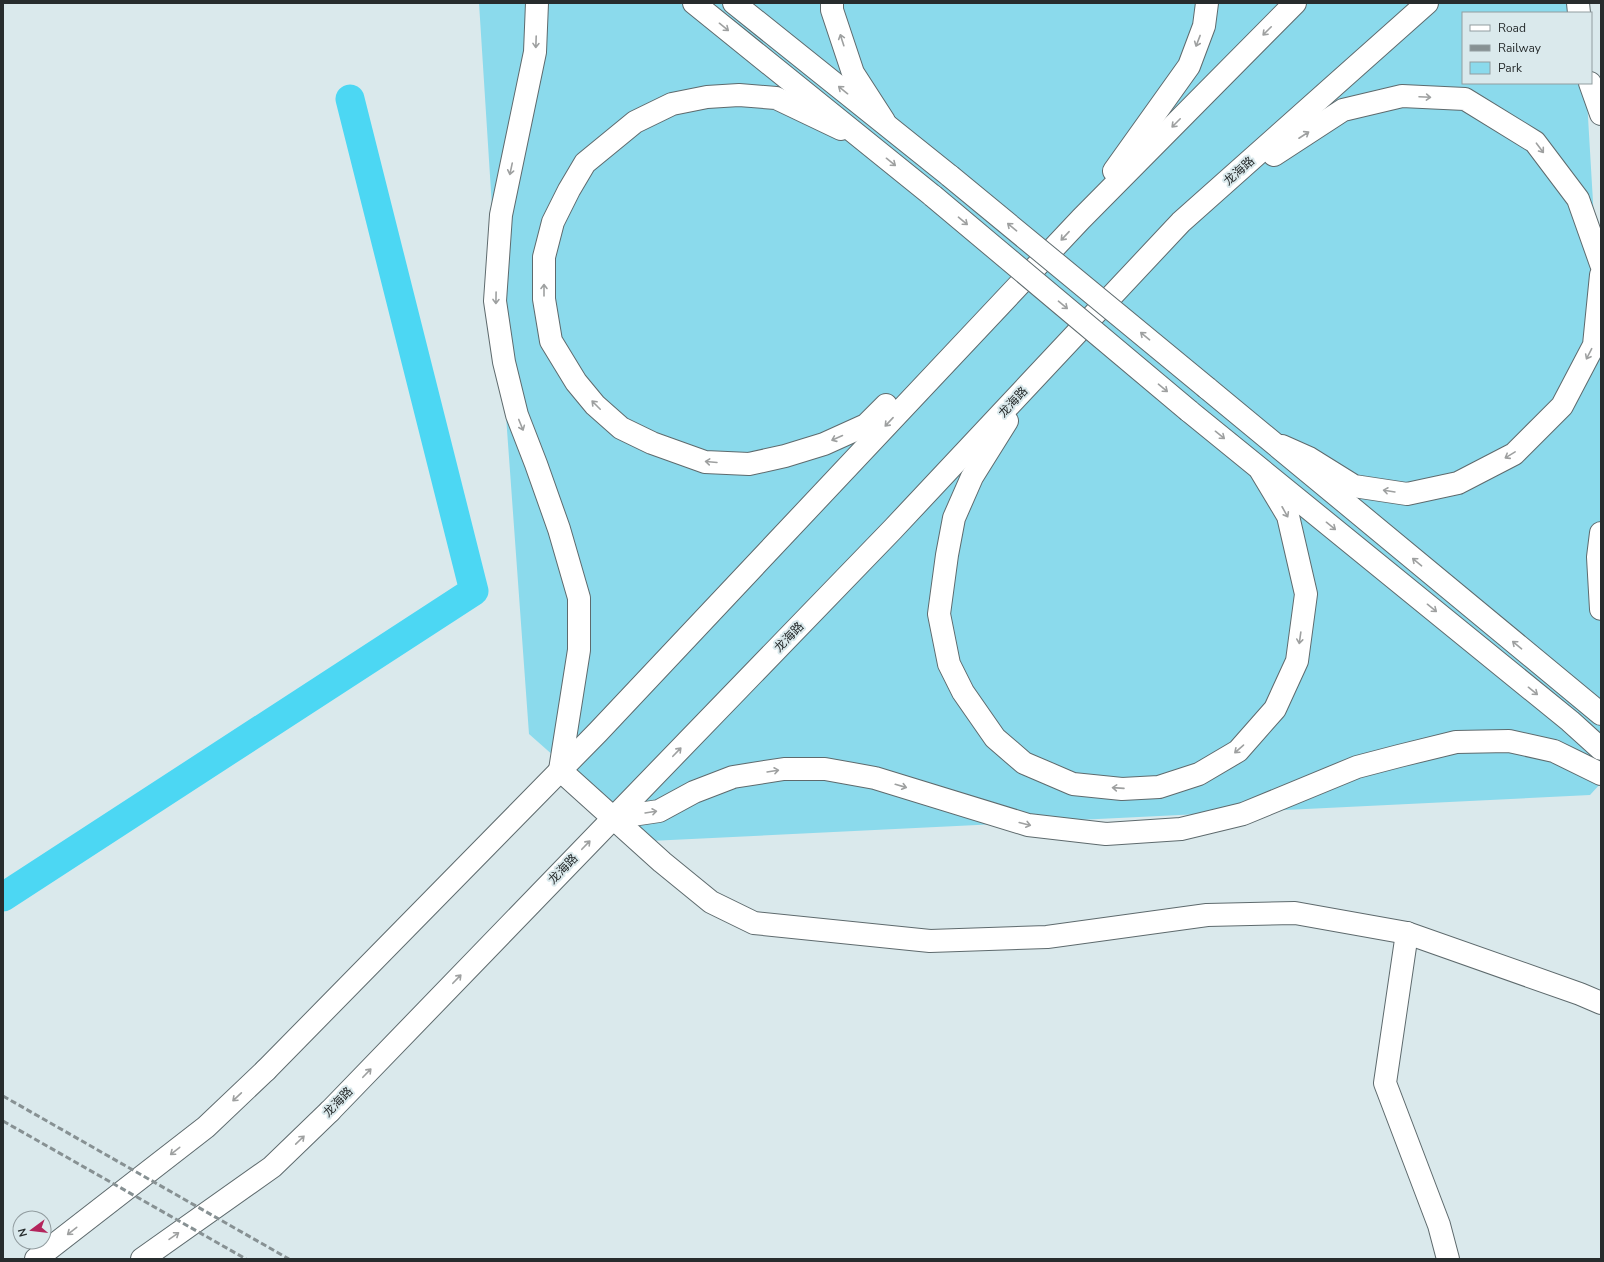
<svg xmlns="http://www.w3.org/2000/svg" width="1604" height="1262" font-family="'Nunito Sans','Noto Sans SC',sans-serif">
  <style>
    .green { fill: #8bdaec }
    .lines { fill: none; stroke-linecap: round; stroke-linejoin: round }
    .canal { stroke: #4cd7f3; stroke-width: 29 }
    .minor-casing { stroke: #5e6a6d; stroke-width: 24 }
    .major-casing { stroke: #5e6a6d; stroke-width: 24 }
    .highway-casing { stroke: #5e6a6d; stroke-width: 24 }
    .minor { stroke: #fff; stroke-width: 22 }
    .major { stroke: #fff; stroke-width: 22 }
    .highway { stroke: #fff; stroke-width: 22 }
    .rail { stroke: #879193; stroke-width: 3; stroke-dasharray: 6 3; stroke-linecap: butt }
    .highway-bridge-casing { stroke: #5e6a6d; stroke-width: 24; stroke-linecap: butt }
    .highway-bridge { stroke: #fff; stroke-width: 22 }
    .oneway { stroke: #9ea0a0 }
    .labels { text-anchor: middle; stroke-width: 4; stroke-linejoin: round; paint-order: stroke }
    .street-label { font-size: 12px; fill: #272c2d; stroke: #dae9ec }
  </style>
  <rect width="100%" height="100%" fill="#dae9ec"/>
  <polygon class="green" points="479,3 1581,3 1582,13 1463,13 1463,83 1586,83 1601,338 1601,783 1590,795 650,841 529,734 500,333"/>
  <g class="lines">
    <polyline class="canal" points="3,897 474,591 350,99"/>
    <g class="minor-casing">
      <g id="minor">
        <polyline points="560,770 662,862 711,902 754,923 930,941 1047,937 1207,915 1295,913 1407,933 1580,994 1601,1003"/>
        <polyline points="1407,933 1385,1083 1439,1225 1448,1259"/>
        <polyline points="36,1259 206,1127 266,1070"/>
        <polyline points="142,1259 272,1167 330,1111"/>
      </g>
    </g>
    <g class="major-casing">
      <g id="major">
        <polyline points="537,3 535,52 501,215 495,301 504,362 517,415 536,464 559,529 579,598 579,650 560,770"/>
        <polyline points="832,3 832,10 853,73 884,121"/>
        <polyline points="1578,3 1579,13"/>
        <polyline points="1590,83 1601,114"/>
        <polyline points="841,129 776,98 739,95 707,97 672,104 635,122 585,163 569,190 553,222 544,257 544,299 551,341 576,382 595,405 621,428 652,443 705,462 749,464 785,456 824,444 866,425 886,405"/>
        <polyline points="1274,155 1343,110 1402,96 1465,99 1535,142 1578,199 1601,264"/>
        <polyline points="1114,171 1189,66 1204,26 1207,3"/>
        <polyline points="1007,421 972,477 954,518 947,555 939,614 949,664 963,692 995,738 1024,763 1073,784 1122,789 1159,787 1199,774 1238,751 1275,709 1297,661 1306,594 1288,516 1261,471"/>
        <polyline points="1282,446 1309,458 1354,486 1407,494 1458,483 1514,454 1562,406 1594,345 1601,275"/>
        <polyline points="1601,533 1598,557 1601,609"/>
        <polyline points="612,818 659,811 694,792 733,777 784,769 825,769 875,778 1028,825 1106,834 1181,829 1243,814 1357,767 1399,756 1456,742 1509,741 1554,751 1601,774"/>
        <polyline points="266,1070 598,732 1081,219 1295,3"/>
        <polyline points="330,1111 893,529 1181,222 1427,3"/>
      </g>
    </g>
    <g class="highway-casing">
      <g id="highway">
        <polyline points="694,3 933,196"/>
        <polyline points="734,3 950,176"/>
        <polyline points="1207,388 1601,714"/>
        <polyline points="1189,411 1570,721 1601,749"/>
      </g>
    </g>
    <use href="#minor" class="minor"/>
    <use href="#major" class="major"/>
    <use href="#highway" class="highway"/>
    <g class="rail">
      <polyline points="3,1096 289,1259"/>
      <polyline points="3,1121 246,1259"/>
    </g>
    <g class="highway-bridge-casing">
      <g id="highway-bridge">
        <polyline points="950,176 1207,388"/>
        <polyline points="933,196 1189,411"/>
      </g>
    </g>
    <use href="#highway-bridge" class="highway-bridge"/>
  </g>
  <defs><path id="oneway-shaft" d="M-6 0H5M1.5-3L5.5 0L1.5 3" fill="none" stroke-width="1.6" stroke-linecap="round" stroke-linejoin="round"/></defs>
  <g class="oneway">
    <use href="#oneway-shaft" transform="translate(724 27) rotate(39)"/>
    <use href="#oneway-shaft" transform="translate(1267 31) rotate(135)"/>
    <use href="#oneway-shaft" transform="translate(842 40) rotate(-108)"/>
    <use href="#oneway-shaft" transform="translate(1198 41) rotate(111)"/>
    <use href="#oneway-shaft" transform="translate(536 42) rotate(92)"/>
    <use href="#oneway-shaft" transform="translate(843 90) rotate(-141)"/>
    <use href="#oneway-shaft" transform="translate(1425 97) rotate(3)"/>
    <use href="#oneway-shaft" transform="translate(1176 123) rotate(135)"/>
    <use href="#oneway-shaft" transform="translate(1304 135) rotate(-33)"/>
    <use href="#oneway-shaft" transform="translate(1540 148) rotate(53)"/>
    <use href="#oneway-shaft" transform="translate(891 162) rotate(39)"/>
    <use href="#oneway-shaft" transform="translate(511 169) rotate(102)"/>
    <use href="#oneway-shaft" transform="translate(963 221) rotate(40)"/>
    <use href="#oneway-shaft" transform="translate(1012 227) rotate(-140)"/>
    <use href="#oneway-shaft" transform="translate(1065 236) rotate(133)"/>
    <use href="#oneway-shaft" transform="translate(544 290) rotate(-90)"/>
    <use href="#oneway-shaft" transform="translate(496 298) rotate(91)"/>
    <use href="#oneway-shaft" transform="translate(1063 305) rotate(40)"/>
    <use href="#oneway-shaft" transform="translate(1145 336) rotate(-140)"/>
    <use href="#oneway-shaft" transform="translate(1589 354) rotate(117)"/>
    <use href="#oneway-shaft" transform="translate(1163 388) rotate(40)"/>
    <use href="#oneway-shaft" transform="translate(596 405) rotate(-135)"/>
    <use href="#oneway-shaft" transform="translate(889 422) rotate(133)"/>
    <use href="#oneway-shaft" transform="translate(521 425) rotate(68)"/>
    <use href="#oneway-shaft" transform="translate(1220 435) rotate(39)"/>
    <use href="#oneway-shaft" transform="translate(837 438) rotate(156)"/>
    <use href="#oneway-shaft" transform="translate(1510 455) rotate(149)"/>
    <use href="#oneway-shaft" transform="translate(711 462) rotate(-175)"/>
    <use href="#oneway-shaft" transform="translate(1389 491) rotate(-171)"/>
    <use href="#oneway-shaft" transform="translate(1285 512) rotate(61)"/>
    <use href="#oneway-shaft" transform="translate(1331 526) rotate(39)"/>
    <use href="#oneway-shaft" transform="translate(1417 562) rotate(-140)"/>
    <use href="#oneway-shaft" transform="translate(1432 608) rotate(39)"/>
    <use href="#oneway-shaft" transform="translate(1300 638) rotate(98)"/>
    <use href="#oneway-shaft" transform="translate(1517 645) rotate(-140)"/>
    <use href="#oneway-shaft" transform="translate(1533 691) rotate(39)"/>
    <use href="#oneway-shaft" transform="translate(1239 749) rotate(139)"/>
    <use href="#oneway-shaft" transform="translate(677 752) rotate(-46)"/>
    <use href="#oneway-shaft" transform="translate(773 771) rotate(-9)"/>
    <use href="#oneway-shaft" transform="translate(901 786) rotate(16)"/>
    <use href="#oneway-shaft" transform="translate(1118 788) rotate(-176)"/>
    <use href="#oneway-shaft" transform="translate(651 812) rotate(-9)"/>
    <use href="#oneway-shaft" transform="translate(1025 824) rotate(14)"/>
    <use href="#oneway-shaft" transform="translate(586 845) rotate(-46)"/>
    <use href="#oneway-shaft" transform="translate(457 979) rotate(-46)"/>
    <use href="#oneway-shaft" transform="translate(367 1073) rotate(-46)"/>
    <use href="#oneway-shaft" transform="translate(237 1097) rotate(137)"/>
    <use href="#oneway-shaft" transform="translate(300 1140) rotate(-44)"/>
    <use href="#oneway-shaft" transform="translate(175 1151) rotate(142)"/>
    <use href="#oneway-shaft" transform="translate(72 1231) rotate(142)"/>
    <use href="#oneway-shaft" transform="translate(174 1236) rotate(-35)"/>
  </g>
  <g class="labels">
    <g class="street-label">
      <text transform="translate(1239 171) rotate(-42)" y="4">龙海路</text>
      <text transform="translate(1013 402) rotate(-47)" y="4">龙海路</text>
      <text transform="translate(789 637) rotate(-46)" y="4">龙海路</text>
      <text transform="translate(563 869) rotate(-46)" y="4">龙海路</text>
      <text transform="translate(338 1102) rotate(-46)" y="4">龙海路</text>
    </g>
  </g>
  <rect width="1604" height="1262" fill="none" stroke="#272c2d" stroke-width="8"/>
  <rect x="1462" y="12" width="130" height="72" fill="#dae9ec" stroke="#929da0"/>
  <rect x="1470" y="25" width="20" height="6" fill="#ffffff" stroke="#929da0"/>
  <text x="1498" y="32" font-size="12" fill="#272c2d">Road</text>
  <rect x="1470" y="45" width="20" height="6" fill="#879193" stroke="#929da0"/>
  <text x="1498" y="52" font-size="12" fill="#272c2d">Railway</text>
  <rect x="1470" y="62" width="20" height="12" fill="#8bdaec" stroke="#929da0"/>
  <text x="1498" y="72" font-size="12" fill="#272c2d">Park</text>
  <g transform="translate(32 1230) rotate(255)"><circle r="19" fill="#dae9ec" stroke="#929da0"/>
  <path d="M0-3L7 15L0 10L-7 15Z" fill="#b3255c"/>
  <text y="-6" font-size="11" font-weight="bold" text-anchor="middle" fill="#272c2d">N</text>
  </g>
</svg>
